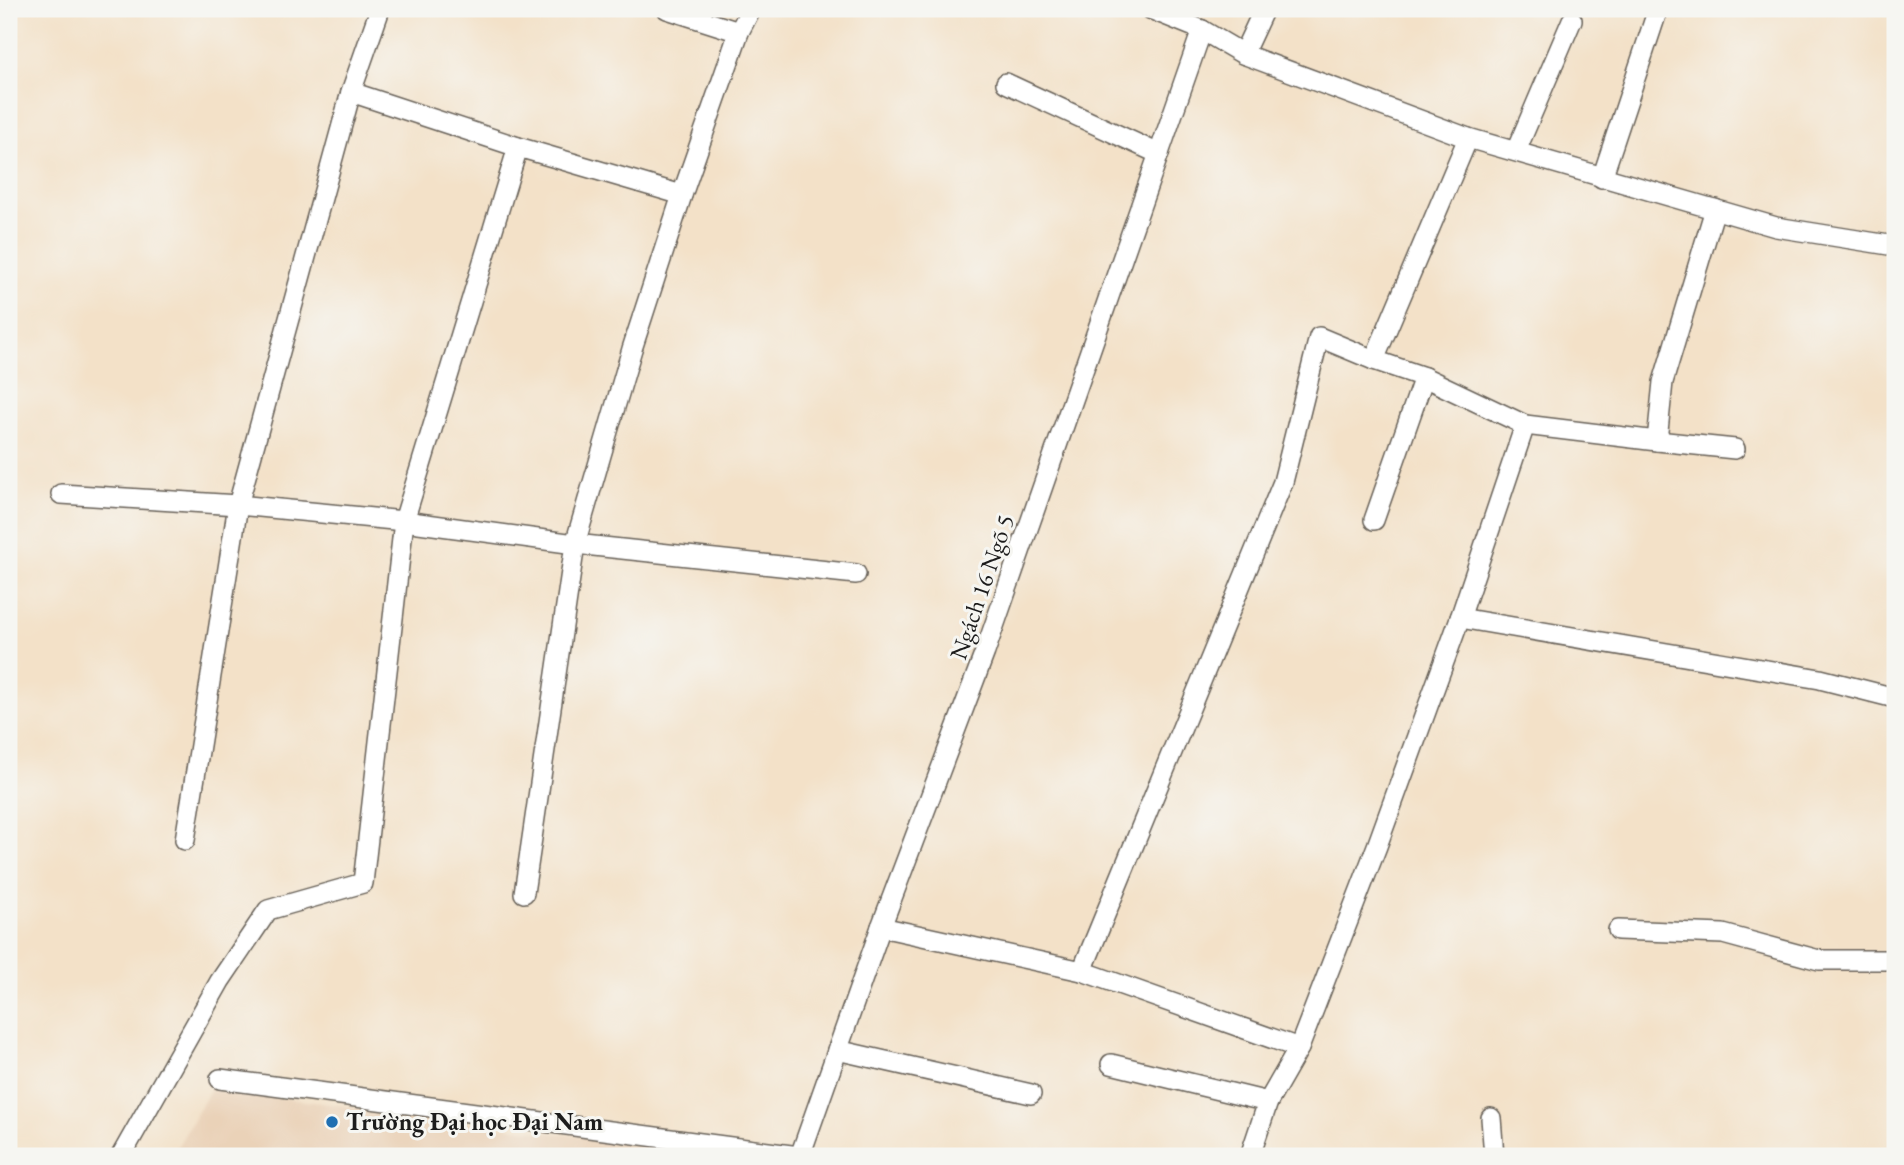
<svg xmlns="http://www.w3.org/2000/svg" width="1904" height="1165" font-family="'EB Garamond',serif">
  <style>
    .built { fill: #ead2b8 }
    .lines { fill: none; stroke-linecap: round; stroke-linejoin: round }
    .lane-casing { stroke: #676158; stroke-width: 22 }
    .lane { stroke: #fff; stroke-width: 19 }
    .poi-dot { fill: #1f6fb2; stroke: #f6f6f2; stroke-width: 2.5 }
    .labels { text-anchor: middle; stroke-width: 6; stroke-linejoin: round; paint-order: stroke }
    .street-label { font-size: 24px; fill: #1c1c1c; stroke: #f6f6f2 }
    .poi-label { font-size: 24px; font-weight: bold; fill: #1c1c1c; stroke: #f6f6f2; text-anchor: start }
  </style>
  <rect width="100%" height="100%" fill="#f6f6f2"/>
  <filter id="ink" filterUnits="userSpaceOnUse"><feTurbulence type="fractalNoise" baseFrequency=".0143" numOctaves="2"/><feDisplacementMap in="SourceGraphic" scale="14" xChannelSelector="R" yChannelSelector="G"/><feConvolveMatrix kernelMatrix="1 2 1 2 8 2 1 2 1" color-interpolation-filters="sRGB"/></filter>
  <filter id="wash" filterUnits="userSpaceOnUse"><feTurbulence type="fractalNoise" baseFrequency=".00686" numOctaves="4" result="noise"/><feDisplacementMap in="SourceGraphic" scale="28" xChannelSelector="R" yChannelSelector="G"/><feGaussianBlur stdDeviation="1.57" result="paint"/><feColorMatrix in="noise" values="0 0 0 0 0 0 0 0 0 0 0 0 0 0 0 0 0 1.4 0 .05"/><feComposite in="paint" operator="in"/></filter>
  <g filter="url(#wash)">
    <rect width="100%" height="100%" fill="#f3e1c8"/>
    <polygon class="built" points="211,1089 733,1156 172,1156"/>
  </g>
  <g filter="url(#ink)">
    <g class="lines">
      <g class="lane-casing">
        <g id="lane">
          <polyline points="667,9 739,32"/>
          <polyline points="1150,9 1202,30 1243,54 1468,138 1776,227 1895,246"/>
          <polyline points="1243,54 1264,9"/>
          <polyline points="1006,83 1159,154"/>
          <polyline points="351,92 518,147 682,195"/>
          <polyline points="1468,138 1374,360 1424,377 1525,425 1657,441 1663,382 1715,209"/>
          <polyline points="1516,151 1572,20"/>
          <polyline points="1602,178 1658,9"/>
          <polyline points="1657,441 1735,449"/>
          <polyline points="61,494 238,505 404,521 575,544 856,574"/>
          <polyline points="1374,520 1424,377"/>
          <polyline points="1460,618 1820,679 1895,698"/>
          <polyline points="185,840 238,505 351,92 380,9"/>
          <polyline points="524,893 575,544 632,349 682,195 739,32 751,9"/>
          <polyline points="881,927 1082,971 1283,482 1319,337 1374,360"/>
          <polyline points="1618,930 1723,934 1819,960 1895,960"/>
          <polyline points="1082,971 1299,1048"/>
          <polyline points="837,1050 1031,1094"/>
          <polyline points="1111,1064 1268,1102"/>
          <polyline points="220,1079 799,1156"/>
          <polyline points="1491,1118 1494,1156"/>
          <polyline points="121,1156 220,981 268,910 363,883 404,521 518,147"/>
          <polyline points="800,1156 881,927 985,652 1202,30"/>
          <polyline points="1250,1156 1268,1102 1299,1048 1377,846 1460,618 1525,425"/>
        </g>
      </g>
      <use href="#lane" class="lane"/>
    </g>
  </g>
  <circle class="poi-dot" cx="332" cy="1122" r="7"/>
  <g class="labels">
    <g class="street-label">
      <text transform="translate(982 587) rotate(-71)" y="8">Ngách 16 Ngõ 5</text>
    </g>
    <g class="poi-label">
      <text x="346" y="1130">Trường Đại học Đại Nam</text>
    </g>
  </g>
  <rect width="1904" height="1165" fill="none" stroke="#f6f6f2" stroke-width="35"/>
</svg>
